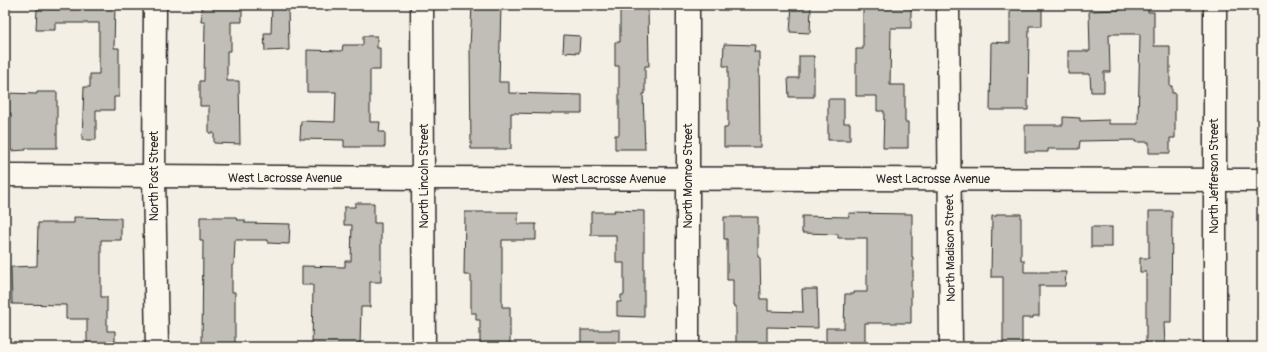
<svg xmlns="http://www.w3.org/2000/svg" width="1267" height="352" font-family="Pangolin,sans-serif">
  <style>
    .building { fill: #c0beb6; stroke: #2b2b2b }
    .lines { fill: none; stroke-linecap: round; stroke-linejoin: round }
    .minor-casing { stroke: #2b2b2b; stroke-width: 25 }
    .major-casing { stroke: #2b2b2b; stroke-width: 25 }
    .minor { stroke: #fbf7ec; stroke-width: 22 }
    .major { stroke: #fbf7ec; stroke-width: 22 }
    .labels { text-anchor: middle; stroke-width: 3.5; stroke-linejoin: round; paint-order: stroke }
    .street-label { font-size: 12px; fill: #2b2b2b; stroke: #fbf7ec }
  </style>
  <rect width="100%" height="100%" fill="#f3efe4"/>
  <filter id="ink" filterUnits="userSpaceOnUse"><feTurbulence type="fractalNoise" baseFrequency=".025" numOctaves="2"/><feDisplacementMap in="SourceGraphic" scale="8" xChannelSelector="R" yChannelSelector="G"/><feConvolveMatrix kernelMatrix="1 2 1 2 8 2 1 2 1" color-interpolation-filters="sRGB"/></filter>
  <g filter="url(#ink)">
    <g class="building">
      <polygon points="83,5 115,5 114,48 119,48 119,97 114,97 114,110 96,110 96,140 82,140 84,87 90,87 90,74 99,74 99,23 55,23 55,30 36,30 37,9 77,9 77,6 83,6"/>
      <polygon points="202,5 242,5 242,22 231,22 231,51 227,51 227,81 239,81 240,144 214,143 214,133 209,133 209,106 200,106 200,81 204,81 205,22 201,22"/>
      <polygon points="272,5 288,5 289,50 265,51 264,33 271,33"/>
      <polygon points="472,5 501,5 499,82 509,82 509,93 582,95 582,113 551,113 551,114 511,113 511,149 471,149 470,47"/>
      <polygon points="620,5 643,5 643,8 648,8 649,66 645,66 645,94 643,94 645,149 615,149 615,135 619,135 619,66 615,66 615,42 620,42"/>
      <polygon points="792,5 811,5 810,33 790,32"/>
      <polygon points="863,5 911,5 911,28 891,28 890,85 905,85 905,122 908,122 908,148 883,148 884,111 877,111 877,96 856,96 856,49 863,49"/>
      <polygon points="1121,5 1148,5 1148,12 1154,12 1154,46 1170,46 1170,86 1172,86 1172,93 1175,93 1175,138 1170,138 1170,153 1149,153 1149,142 1135,142 1135,140 1080,141 1079,149 1048,149 1048,152 1025,152 1025,125 1063,125 1063,117 1080,118 1080,121 1109,120 1109,124 1138,124 1140,34 1109,34 1110,72 1104,72 1104,92 1091,92 1090,74 1068,74 1068,51 1090,51 1089,11 1121,10"/>
      <polygon points="1010,6 1042,6 1042,26 1029,26 1028,110 990,110 991,42 1010,43"/>
      <polygon points="564,35 580,36 579,53 563,52"/>
      <polygon points="363,36 377,36 377,48 380,48 380,70 370,70 370,122 380,122 379,132 385,132 385,147 344,147 344,140 300,139 301,121 335,122 336,92 307,92 307,50 342,51 343,45 363,45"/>
      <polygon points="724,44 755,45 754,52 759,52 760,147 724,147 724,128 727,128 728,126 728,66 723,66"/>
      <polygon points="799,56 814,56 814,97 789,97 788,78 799,78"/>
      <polygon points="37,92 57,92 57,148 26,148 26,150 11,151 11,113 6,113 6,93 37,94"/>
      <polygon points="828,99 844,99 844,123 850,123 850,140 828,140"/>
      <polygon points="355,203 374,203 374,223 381,223 381,282 370,282 370,307 361,307 360,347 312,347 313,285 302,285 302,266 345,267 345,261 351,261 352,225 344,225 344,207 355,207"/>
      <polygon points="614,210 644,211 644,317 617,316 617,302 621,302 621,295 624,295 624,263 616,263 616,235 591,235 591,212 615,212"/>
      <polygon points="1149,211 1172,211 1171,322 1164,322 1165,347 1146,347 1146,272 1140,272 1140,258 1149,258"/>
      <polygon points="465,212 518,212 518,224 536,224 536,240 502,240 502,307 510,307 510,347 480,347 480,320 476,320 476,313 471,313 471,275 464,275"/>
      <polygon points="849,213 912,214 912,257 913,257 913,280 911,280 911,323 865,323 865,347 835,347 835,344 826,344 826,328 844,328 845,294 854,294 854,292 867,292 867,238 838,238 838,234 802,233 802,216 849,217"/>
      <polygon points="997,214 1021,214 1021,260 1024,260 1024,272 1066,272 1065,286 1039,286 1039,316 1033,316 1033,318 1022,318 1022,347 1003,347 1003,277 991,277 992,216 997,216"/>
      <polygon points="74,217 121,218 121,240 101,240 101,297 107,297 107,331 115,331 115,347 87,347 87,319 66,319 66,305 12,304 11,267 37,266 38,223 74,223"/>
      <polygon points="200,217 236,217 237,220 245,220 245,223 290,224 289,244 268,243 268,240 235,240 234,265 232,265 232,292 235,292 235,347 202,347 203,240 200,240"/>
      <polygon points="724,217 758,217 758,257 760,257 761,299 768,299 768,311 803,312 802,289 817,289 818,328 767,327 767,347 736,347 736,306 733,306 733,280 727,280 727,239 724,239"/>
      <rect x="1091" y="227" width="21" height="20"/>
      <rect x="581" y="330" width="39" height="17"/>
    </g>
    <g class="lines">
      <g class="minor-casing">
        <g id="minor">
          <polyline points="155,5 154,177 157,347"/>
          <polyline points="422,5 424,347"/>
          <polyline points="948,5 951,347"/>
          <polyline points="5,175 424,178 1262,180"/>
          <polyline points="1215,347 1215,5"/>
        </g>
      </g>
      <g class="major-casing">
        <polyline id="major" points="688,347 688,5"/>
      </g>
      <use href="#minor" class="minor"/>
      <use href="#major" class="major"/>
    </g>
  </g>
  <g class="labels">
    <g class="street-label">
      <text transform="translate(154 176) rotate(-90)" y="4">North Post Street</text>
      <text transform="translate(424 176) rotate(-90)" y="4">North Lincoln Street</text>
      <text transform="translate(688 176) rotate(-90)" y="4">North Monroe Street</text>
      <text transform="translate(1214 176) rotate(-90)" y="4">North Jefferson Street</text>
      <text x="285" y="182">West Lacrosse Avenue</text>
      <text x="609" y="183">West Lacrosse Avenue</text>
      <text x="933" y="183">West Lacrosse Avenue</text>
      <text transform="translate(950 248) rotate(-91)" y="4">North Madison Street</text>
    </g>
  </g>
  <rect width="1267" height="352" fill="none" stroke="#fbf7ec" stroke-width="20"/>
  <rect x="10" y="10" width="1247" height="332" fill="none" stroke="#2b2b2b" stroke-width="1.5" filter="url(#ink)"/>
</svg>
